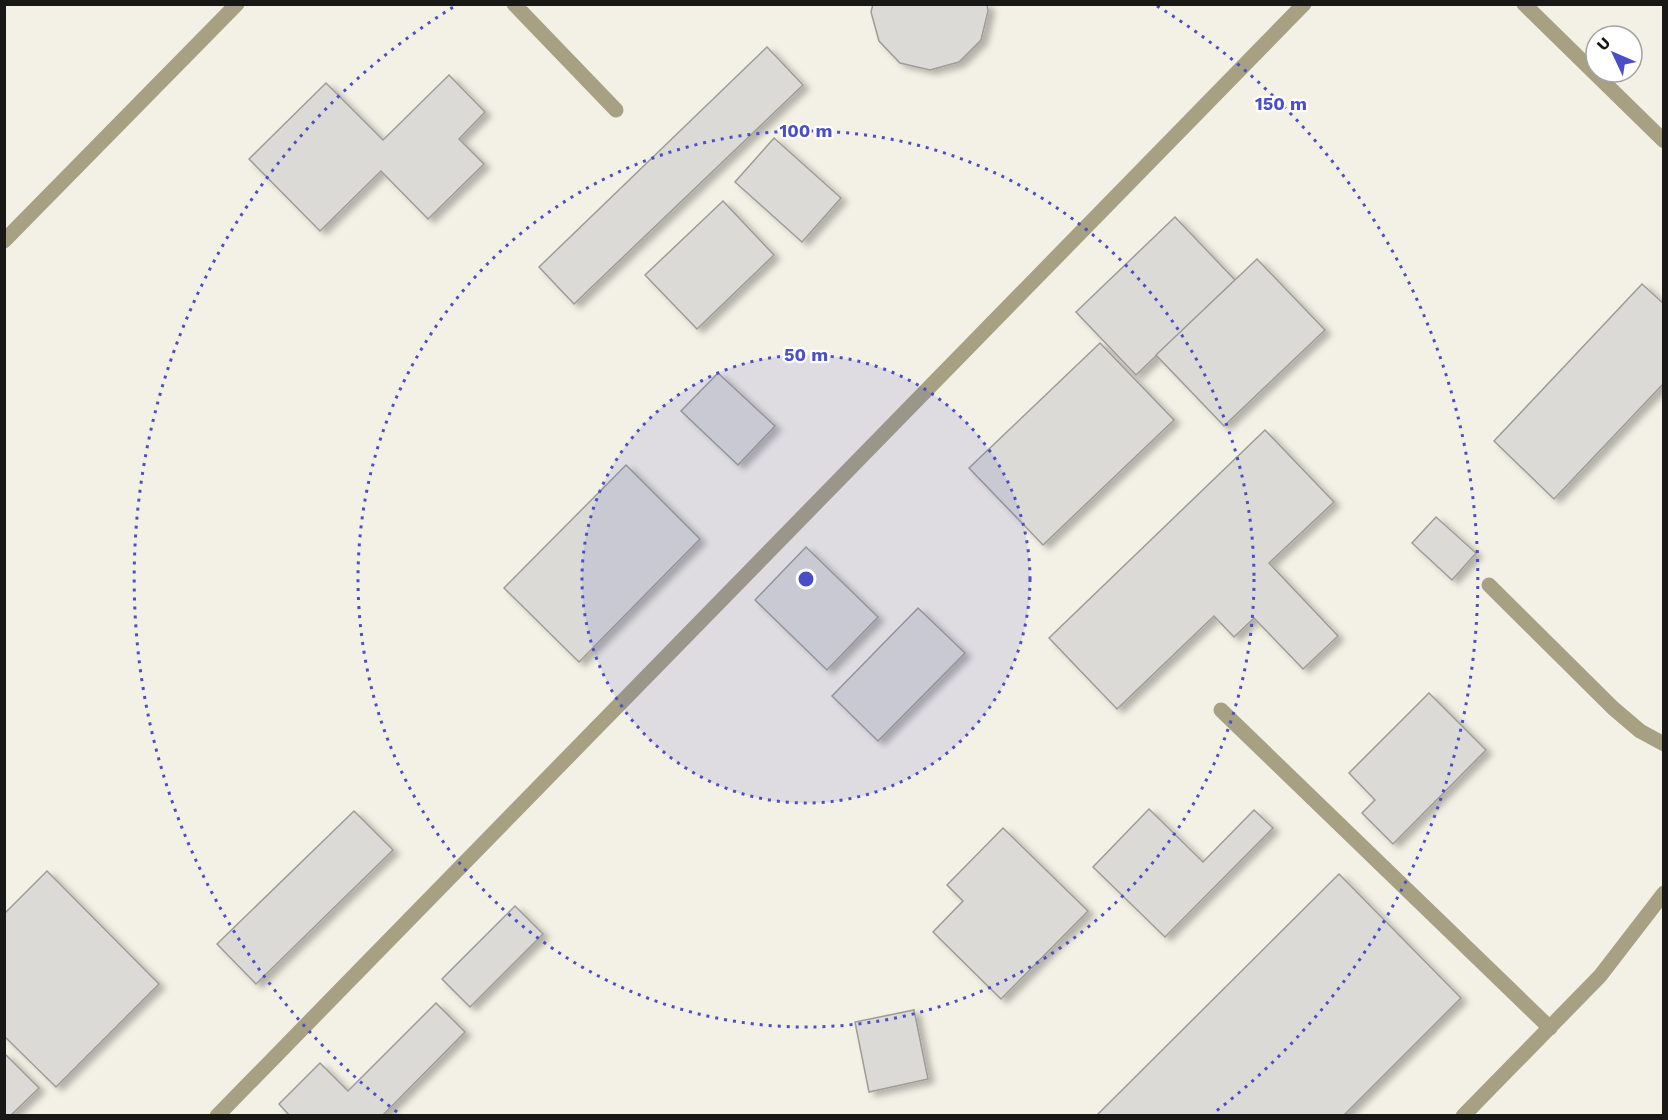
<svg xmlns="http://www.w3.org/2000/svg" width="1668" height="1120" font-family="'Work Sans',sans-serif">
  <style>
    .built { fill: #f3f0e5; fill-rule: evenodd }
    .building { fill: #dbdad6; stroke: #9d9c98; stroke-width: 1.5; filter: url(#shadow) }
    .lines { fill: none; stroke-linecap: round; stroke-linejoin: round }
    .minor { stroke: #a7a082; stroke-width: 15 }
    .ring { fill: none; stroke: #4b4fc5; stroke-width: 3; stroke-dasharray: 3 6 }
    .centre { fill: #4b4fc5; stroke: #fff; stroke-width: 3 }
    .ring-label { font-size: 18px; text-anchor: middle; font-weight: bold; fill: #4b4fc5; stroke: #fff; stroke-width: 4.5; stroke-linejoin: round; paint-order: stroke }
  </style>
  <defs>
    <filter id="shadow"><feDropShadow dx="6" dy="4" stdDeviation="3" flood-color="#0004"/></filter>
  </defs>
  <rect width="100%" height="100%" fill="#fcfbf7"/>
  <path class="built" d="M5,5H1663V1115L5,1116ZM1596,36H1632V72H1596Z"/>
  <g class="building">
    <polygon points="873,4 987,4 988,11 981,40 959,62 930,70 900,63 879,41 871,12"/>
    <polygon points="767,47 803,85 574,304 539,267"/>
    <polygon points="449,75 485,112 459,139 484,164 428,219 381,171 320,231 249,159 326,83 383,140"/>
    <polygon points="774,138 841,198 802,242 735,182"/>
    <polygon points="723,201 774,255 697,329 645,275"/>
    <polygon points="1175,217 1235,280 1136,375 1076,312"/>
    <polygon points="1257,259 1325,330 1224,426 1156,355"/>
    <polygon points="1642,284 1664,304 1664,383 1554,499 1494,441"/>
    <polygon points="1100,343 1174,420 1043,545 969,468"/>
    <polygon points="718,373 775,426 738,465 681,411"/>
    <polygon points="1265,430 1334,502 1269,563 1338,636 1303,669 1254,618 1234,637 1214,616 1117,709 1049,638"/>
    <polygon points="626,465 700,539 579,662 504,588"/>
    <polygon points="1436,517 1476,553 1452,580 1412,543"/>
    <polygon points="806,547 878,617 827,670 755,600"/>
    <polygon points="918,608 965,653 878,741 832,696"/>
    <polygon points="1429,693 1486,750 1393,844 1362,813 1375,800 1349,773"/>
    <polygon points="1149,809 1203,862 1254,810 1273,828 1165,937 1093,867"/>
    <polygon points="354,811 393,850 256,984 217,944"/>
    <polygon points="1003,828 1088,911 1001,999 933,932 963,901 947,885"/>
    <polygon points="47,871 159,984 56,1087 4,1036 4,914"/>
    <polygon points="1339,874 1461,998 1343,1116 1096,1116"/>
    <polygon points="515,906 543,934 470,1007 442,979"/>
    <polygon points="436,1003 465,1032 382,1116 290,1116 279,1104 320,1063 348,1091"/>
    <polygon points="914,1010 928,1079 869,1092 855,1022"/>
    <polygon points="4,1053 39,1088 10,1116 4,1116"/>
  </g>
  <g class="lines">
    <g class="minor">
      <polyline points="514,4 616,110"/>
      <polyline points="1524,4 1664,141"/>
      <polyline points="4,241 237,4"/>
      <polyline points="1489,585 1613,708 1640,731 1664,744"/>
      <polyline points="1221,710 1550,1028"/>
      <polyline points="217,1116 1304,4"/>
      <polyline points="1463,1116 1600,976 1664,893"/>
    </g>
  </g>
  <circle cx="806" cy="579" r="224" fill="#4b4fc5" fill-opacity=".12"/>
  <g class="ring">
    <circle cx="806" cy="579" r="224"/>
    <circle cx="806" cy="579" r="448"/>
    <path d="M397 1112A672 672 0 0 1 455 6M1157 6A672 672 0 0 1 1215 1112"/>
  </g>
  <circle cx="806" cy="579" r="9" class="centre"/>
  <g class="ring-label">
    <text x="1281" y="110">150 m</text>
    <text x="806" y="137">100 m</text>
    <text x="806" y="361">50 m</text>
  </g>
  <rect width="1668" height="1120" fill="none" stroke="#181816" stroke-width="12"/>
  <g transform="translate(1614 54) rotate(314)"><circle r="28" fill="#ffffff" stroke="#a3a3a2" stroke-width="1.5"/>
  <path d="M0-4.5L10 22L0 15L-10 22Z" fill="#4b4fc5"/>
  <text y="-9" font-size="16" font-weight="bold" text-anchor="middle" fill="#181816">U</text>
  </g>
</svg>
